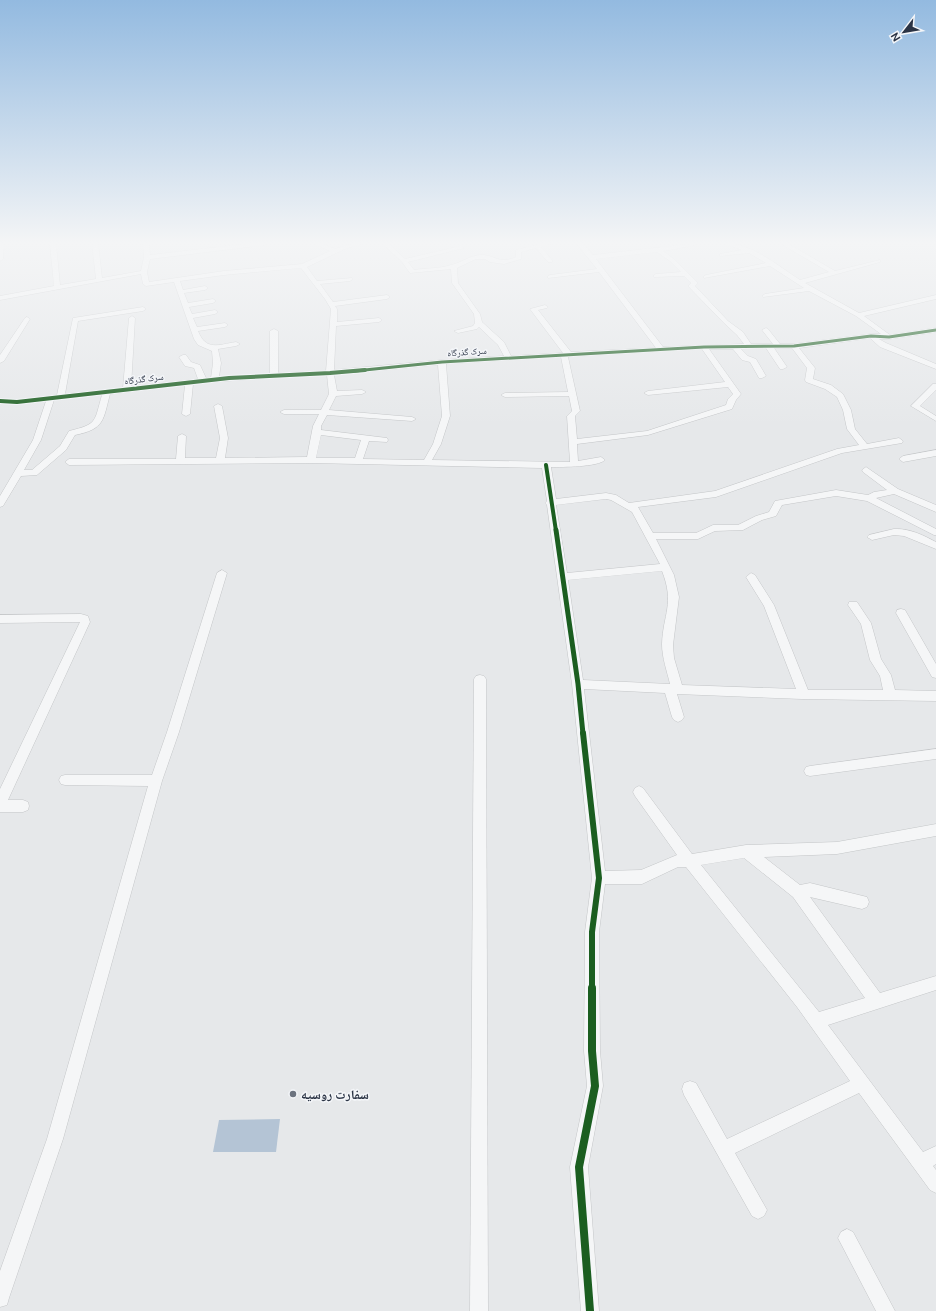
<svg xmlns="http://www.w3.org/2000/svg" width="936" height="1311" font-family="Ubuntu,'Noto Naskh Arabic',sans-serif">
  <style>
    .water { fill: #b4c4d5 }
    .lines { fill: none; stroke-linecap: round; stroke-linejoin: round }
    .minor-casing { stroke: #c4c6c8; stroke-width: 1 }
    .minor { fill: #f5f6f7; fill-rule: evenodd }
    .cycleway-far4-casing { stroke: #f4f6f9; stroke-width: 4.5 }
    .cycleway-far3-casing { stroke: #f4f6f9; stroke-width: 6 }
    .cycleway-far2-casing { stroke: #f4f6f9; stroke-width: 8 }
    .cycleway-far1-casing { stroke: #f4f6f9; stroke-width: 8 }
    .cycleway-casing { stroke: #f4f6f9; stroke-width: 10 }
    .cycleway-far4 { stroke: #1b5e20; stroke-width: 3 }
    .cycleway-far3 { stroke: #1b5e20; stroke-width: 4 }
    .cycleway-far2 { stroke: #1b5e20; stroke-width: 5 }
    .cycleway-far1 { stroke: #1b5e20; stroke-width: 6 }
    .cycleway { stroke: #1b5e20; stroke-width: 8 }
    .poi-dot { fill: #6c737f; stroke: #f4f6f9; stroke-width: 1.5 }
    .labels { text-anchor: middle; stroke-width: 3; stroke-linejoin: round; paint-order: stroke }
    .far-street-label { font-size: 9px; fill: #2b3445; stroke: #f4f6f9 }
    .near-poi-label { font-size: 13px; font-weight: bold; fill: #2b3445; stroke: #f4f6f9; text-anchor: start }
  </style>
  <rect width="100%" height="100%" fill="#e6e8ea"/>
  <polygon class="water" points="280,1119 276,1152 213,1152 219,1120"/>
  <g class="lines">
    <g class="minor-casing">
      <g id="minor">
        <polygon points="0,243 4,243 3,259 0,261"/>
        <path d="M50,243H56L60,285L96,279L92,243H98L102,278L141,271L144,257L143,243H149L150,255L254,243H268L265,245L150,259L147,272L149,282L224,271L302,264L330,251L315,244L314,243H321L335,249L355,243H363L362,244L347,248L307,267L317,281L352,278L353,279L350,281L320,284L333,302L387,295L390,297L387,299L335,306L337,309V322L379,318L382,320L379,322L336,326L334,370L442,360L504,356L498,345L479,327L477,329L458,333L454,331L473,326L475,323L474,314L452,283L451,269L410,273L402,262L382,243H388L405,259L461,246L464,248L408,262L414,270C426,268 439,269 451,265C461,263 469,256 480,255C494,254 499,265 516,257V250L544,243H552L551,244L541,247L552,260V262H548L536,248L521,252V259L504,264L490,262L485,259H476L457,268L458,283L480,314L482,322L504,342L511,356L563,353L530,309L545,305L548,307L547,308L538,310L571,352L656,348L599,272L548,278V276L550,275L597,269L576,243H582L593,255L699,243L696,245L663,251L674,259L698,283L695,286L728,321L743,332L751,344H773L762,330L766,328L768,329L780,344H794L871,334H881L856,316L809,291L763,297L762,296L765,294L804,288L770,266L704,278V276L706,275L766,263L749,253L720,256V254L742,250L725,244L724,243C752,243 778,266 800,280L829,272L783,245V243H787L835,271L880,260V262L805,283L859,313L936,295V299L864,316L890,335L936,328V332L889,339H879L886,343L936,364V369L880,347L870,338L799,348L815,368L813,379L831,385L843,394L851,410L855,429L867,444L899,438L903,441L902,443L842,453L716,497L638,507L653,533H696L713,525H738L756,516L769,512L775,501L836,490L868,495L874,492L887,490L863,472L862,470L866,467L898,489L936,505V512L894,494L876,498L936,529V535H934L867,501L836,496L782,505L776,516L762,520L743,530L715,531L698,539H656L674,575L679,597L673,645L674,658L682,685L796,689L764,606L746,577L751,573L755,575L774,605L808,690H883L880,676L870,660L861,624L848,605L849,602H857L871,623L881,659L891,675L895,690L936,691V701L802,699L677,694L684,717L682,720L678,722L674,720L672,717L665,693L584,689L605,871L641,870L677,855L635,796L633,792L635,788L639,786L643,788L692,854L746,845L837,842L936,824V836L837,854L764,857L800,885L810,883L867,897L869,902L867,907L862,909L810,897L880,993L936,976V990L828,1025L923,1152L936,1146V1164L933,1166L936,1170V1193L930,1190L859,1093L735,1153L767,1210L764,1216L758,1219L752,1216L684,1095L682,1089L684,1083L690,1081L696,1083L727,1139L850,1081L797,1007L686,867H678L642,884H605L599,932L600,1051L603,1086L588,1167L599,1311H581L570,1167L587,1086L584,1051L585,932L592,878L572,684L547,505L545,503L547,501L542,468L311,463L69,465L65,462L69,459H176L178,436L182,434L186,436L185,458H216L220,438L214,406L218,404L222,406L228,438L225,458L307,457L313,426L319,414H284L280,412L284,410H321L329,394L327,375C281,378 238,379 193,384L190,414L186,416L182,414L185,385L110,394C103,420 105,429 75,435L66,450L37,475L21,476L3,506L0,507V496L33,440L46,401L17,404L0,403V399L17,400L57,395L73,318L143,307L146,309L143,311L78,321L65,394L123,388L129,318L132,316L135,318L131,387L198,379L194,368L185,366L179,357L183,355H186L191,362L200,365L206,378H211L213,363L212,351L198,345L194,339L174,282L146,286L143,284L141,274L0,300V296L54,286ZM657,252L670,261L681,272L656,274L654,275V277L684,276L691,283L688,286L689,287L724,323L737,335L744,344L663,347L596,259ZM301,268L325,299L331,309L326,371L278,373V331L274,329L270,331V374L219,377L221,363L218,349L236,346L240,344L236,342C218,345 206,351 198,331L225,327L228,325L225,323L197,327L193,318L215,314L218,312L215,310L192,314L189,307L213,303L216,301L213,299L188,303L184,293L205,290L208,288L205,286L183,290L180,281L224,275ZM766,348L780,369H783L787,367L774,348H792L807,368L805,380L806,382L825,389L837,397L843,410L847,429L859,445L837,449L715,491L629,503L616,495L606,493L556,499L551,467C562,467 598,467 605,460L601,457L578,461L577,444L648,435L732,409L736,400L741,394L709,349H733L742,360L750,362L759,378H762L766,376L756,359L748,356L741,349ZM702,349L725,382L648,391L644,393L648,395L728,387L733,394L728,399L726,405L647,431L577,439L575,416L580,411L568,357ZM561,357L568,392L505,393L501,395L505,397L569,396L572,411L567,416L570,462L432,460L441,444L450,416L446,364ZM438,365L442,416L433,444L424,460L363,459L369,441L387,442L388,440L387,438L321,430V426L327,415L412,421L416,419L412,417L329,410L336,396L362,394L366,392L362,390L337,391L334,375ZM102,395C94,422 98,424 69,431L60,446L32,470H24L41,440L54,400ZM321,435L361,440L355,458H316ZM606,499L611,500L632,512L660,564L567,573L556,505ZM662,571C675,604 663,614 662,644C662,658 667,671 670,684L583,680L568,580ZM744,858L793,897L865,998L819,1012L701,865Z"/>
        <polygon points="27,317 30,319 4,361 0,363 0,355 25,318"/>
        <polygon points="933,384 936,384 936,390 920,406 936,416 936,421 911,406"/>
        <polygon points="936,450 936,456 903,462 899,459 903,456"/>
        <path d="M894,529C909,528 923,535 936,542V549L904,536L894,535L872,540L867,537L869,535Z"/>
        <polygon points="222,570 227,573 179,732 162,781 63,1139 9,1298 7,1305 0,1307 0,1271 47,1139 148,786 65,785 61,784 59,780 61,776 65,775 152,775 167,732 217,573"/>
        <polygon points="901,609 905,610 936,664 936,678 932,677 896,613 897,610"/>
        <polygon points="81,614 88,616 90,622 8,800 23,800 28,802 29,806 28,810 23,812 0,812 0,789 80,622 0,623 0,615"/>
        <polygon points="480,675 484,676 486,679 488,1311 470,1311 474,679 476,676"/>
        <polygon points="936,749 936,759 810,776 806,775 804,771 806,767 810,766"/>
        <polygon points="847,1229 853,1232 895,1311 876,1311 838,1238 841,1232"/>
      </g>
    </g>
    <use href="#minor" class="minor"/>
    <g class="cycleway-far4-casing">
      <polyline id="cycleway-far4" points="355,371 442,362 704,347 794,346 871,336 889,337 936,330"/>
    </g>
    <g class="cycleway-far3-casing">
      <g id="cycleway-far3">
        <polyline points="0,401 17,402 229,378 330,373 365,370"/>
        <polyline points="546,465 556,531"/>
      </g>
    </g>
    <g class="cycleway-far2-casing">
      <polyline id="cycleway-far2" points="556,530 578,684 583,734"/>
    </g>
    <g class="cycleway-far1-casing">
      <polyline id="cycleway-far1" points="583,733 599,878 592,932 592,989"/>
    </g>
    <g class="cycleway-casing">
      <polyline id="cycleway" points="590,1311 579,1167 595,1086 592,1051 592,988"/>
    </g>
    <use href="#cycleway-far4" class="cycleway-far4"/>
    <use href="#cycleway-far3" class="cycleway-far3"/>
    <use href="#cycleway-far2" class="cycleway-far2"/>
    <use href="#cycleway-far1" class="cycleway-far1"/>
    <use href="#cycleway" class="cycleway"/>
  </g>
  <linearGradient id="sky" x2="0" y2="1"><stop stop-color="#93bae0"/><stop offset="0.57" stop-color="#f4f5f6"/><stop offset="1" stop-color="#f4f5f6" stop-opacity="0"/></linearGradient>
  <rect width="936" height="426" fill="url(#sky)"/>
  <circle class="poi-dot" cx="293" cy="1094" r="4"/>
  <g class="labels">
    <g class="far-street-label">
      <text transform="translate(467 352) rotate(-4)" y="3">سرک گذرگاه</text>
      <text transform="translate(144 379) rotate(-7)" y="3">سرک گذرگاه</text>
    </g>
    <g class="near-poi-label">
      <text x="301" y="1099">سفارت روسیه</text>
    </g>
  </g>
  <g transform="translate(904 32) rotate(239)" stroke="#f4f6f9" stroke-width="3" paint-order="stroke">
  <path d="M0-3L7 15L0 10L-7 15Z" fill="#2b3445"/>
  <text y="-6" font-size="11" font-weight="bold" text-anchor="middle" fill="#2b3445">N</text>
  </g>
</svg>
